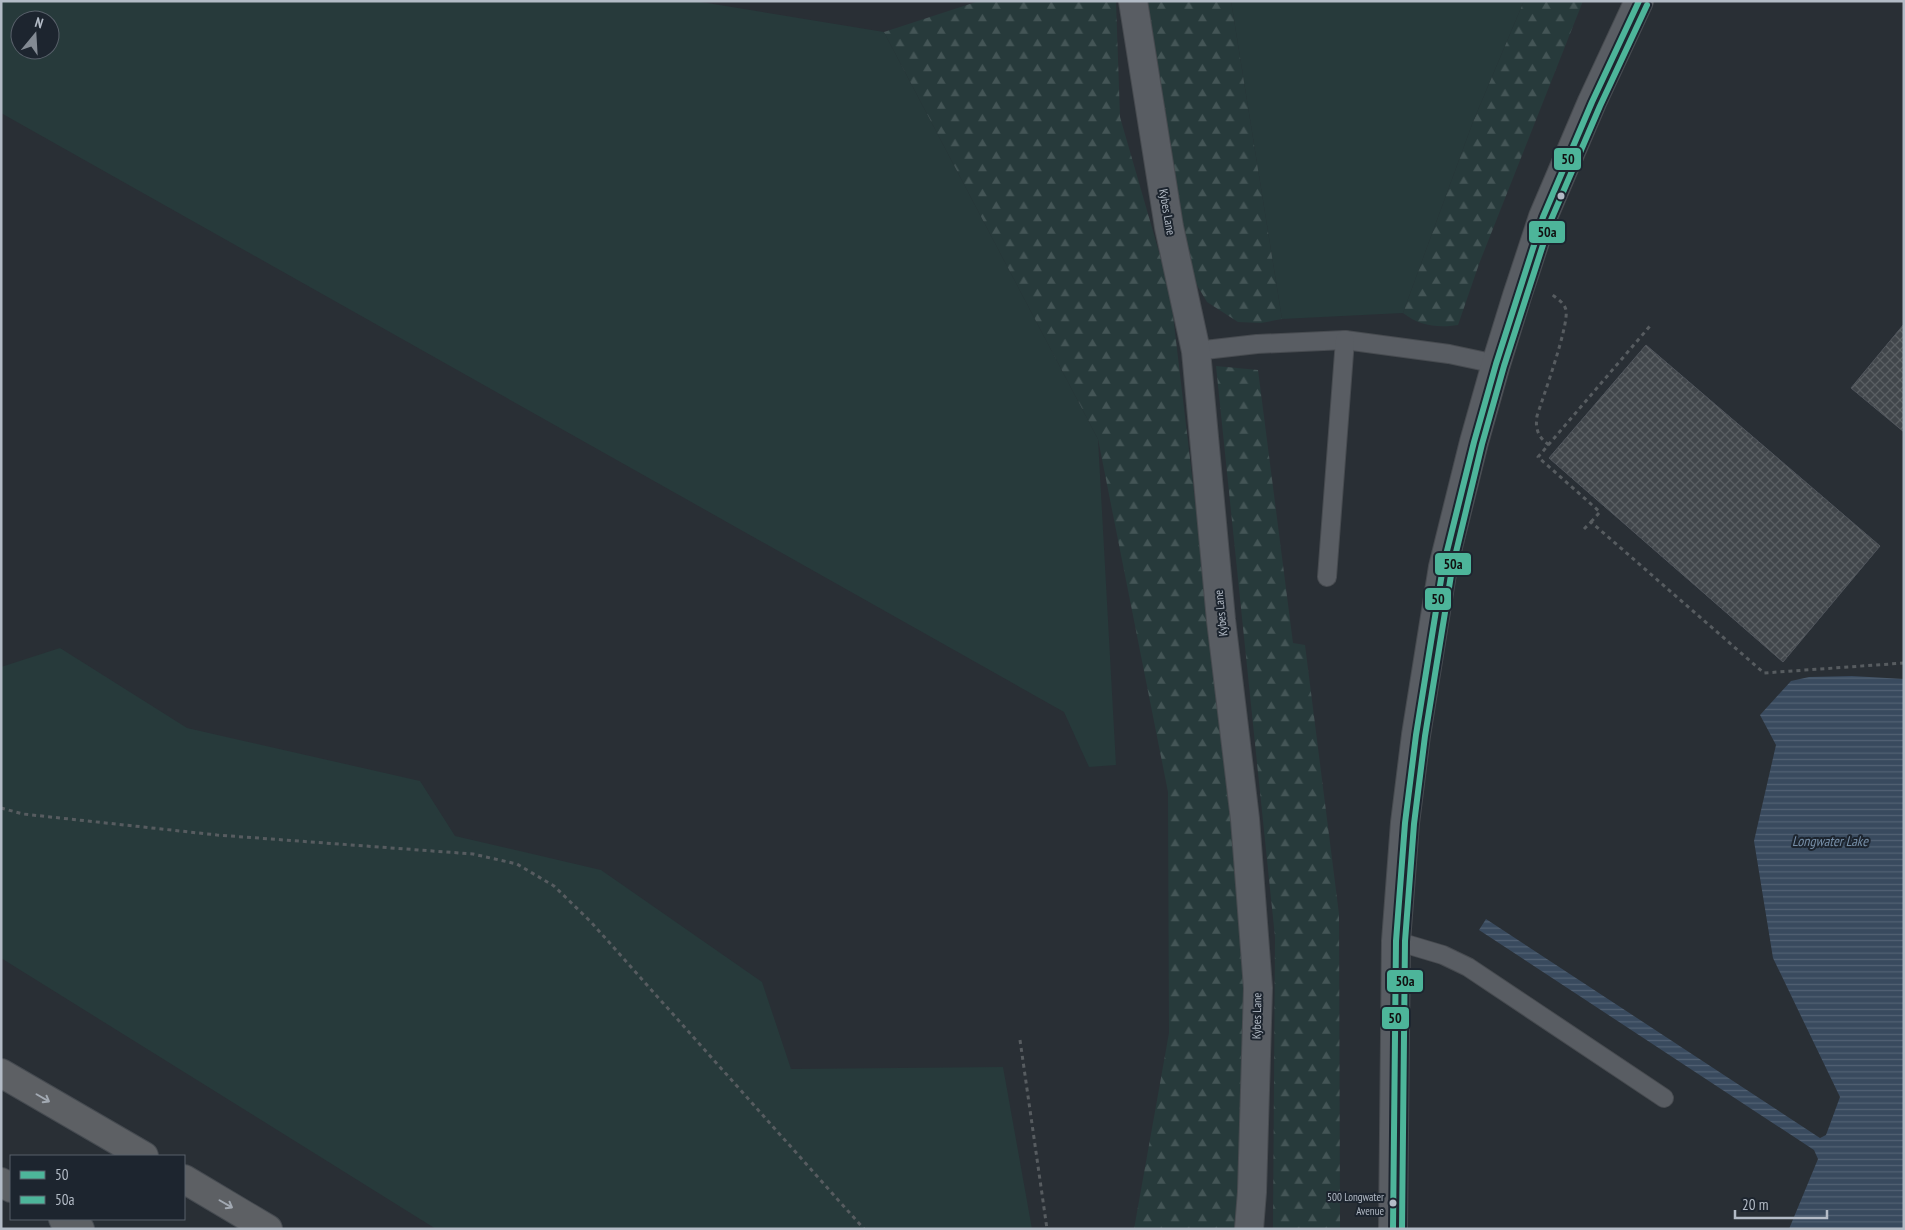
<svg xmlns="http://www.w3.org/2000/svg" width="1905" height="1230" font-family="'PT Sans Narrow',sans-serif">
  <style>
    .grass { fill: #273a3b; fill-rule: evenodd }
    .forest { fill: url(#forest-firs) }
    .water { fill: url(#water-rules) }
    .building { fill: url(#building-cross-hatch); stroke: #51565d }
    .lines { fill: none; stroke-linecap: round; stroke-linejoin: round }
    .service-casing { stroke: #474b50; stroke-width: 20 }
    .tertiary-casing { stroke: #474b50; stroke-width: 30 }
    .motorway-casing { stroke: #464b51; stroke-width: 30 }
    .path { stroke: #575c60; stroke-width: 3; stroke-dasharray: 4 4; stroke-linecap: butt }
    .service { stroke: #595d63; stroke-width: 18 }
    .tertiary { stroke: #595d63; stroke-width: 28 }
    .motorway { stroke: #5d6064; stroke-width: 28 }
    .bus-1-casing { stroke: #1d252f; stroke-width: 10 }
    .bus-2-casing { stroke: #1d252f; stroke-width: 10 }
    .bus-1 { stroke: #4db59a; stroke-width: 6 }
    .bus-2 { stroke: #4db59a; stroke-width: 6 }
    .oneway { stroke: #a2a9b2 }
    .bus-dot { fill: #b3bbc6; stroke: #1d252f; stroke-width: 2 }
    .labels { text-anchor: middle; stroke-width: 4; stroke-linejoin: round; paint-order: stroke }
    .bus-label { font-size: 11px; fill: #b3bbc6; stroke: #1d252f; text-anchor: end }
    .street-label { font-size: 12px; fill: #b3bbc6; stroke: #1d252f }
    .water-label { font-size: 14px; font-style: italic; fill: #768ea7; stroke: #1d252f }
    .line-badge { stroke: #1d252f; stroke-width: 2 }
    .pale-badge-label { font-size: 14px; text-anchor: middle; font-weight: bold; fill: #111 }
  </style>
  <defs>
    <pattern id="forest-firs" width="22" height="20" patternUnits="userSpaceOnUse" patternTransform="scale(1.25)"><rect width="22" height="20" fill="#273a3b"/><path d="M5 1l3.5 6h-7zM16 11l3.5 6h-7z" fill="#445556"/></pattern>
    <pattern id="water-rules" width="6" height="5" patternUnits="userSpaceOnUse" patternTransform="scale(1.25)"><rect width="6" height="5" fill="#394a5e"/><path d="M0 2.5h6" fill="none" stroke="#536274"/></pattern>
    <pattern id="building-cross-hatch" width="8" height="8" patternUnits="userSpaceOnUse" patternTransform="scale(1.25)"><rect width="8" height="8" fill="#41464b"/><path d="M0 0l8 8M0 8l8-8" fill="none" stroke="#5a5f63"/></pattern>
  </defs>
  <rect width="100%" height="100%" fill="#292f35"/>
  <g class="grass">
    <path d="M1,1H695L884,32L1098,439L1116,765L1089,767L1064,712L1,113ZM20,20H50V50H20Z"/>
    <polygon points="1231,1 1524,1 1473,122 1403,313 1282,319"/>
    <polygon points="60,648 187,728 420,781 455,836 601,870 762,982 791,1069 1003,1067 1032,1229 436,1229 1,958 1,667"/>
  </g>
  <g class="forest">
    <polygon points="979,1 1116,1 1120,117 1170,290 1245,923 1238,1229 1134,1229 1169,1033 1168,792 1098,439 884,32"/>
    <polygon points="1148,1 1231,1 1282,319 1261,323 1238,322 1207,302 1188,270"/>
    <path d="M1524,1H1583L1479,264L1458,325C1437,328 1420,326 1403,313L1473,122Z"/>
    <polygon points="1216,366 1258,370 1293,643 1305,645 1339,914 1340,1229 1273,1229 1275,937"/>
  </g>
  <polygon class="water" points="1852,676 1904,679 1904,1229 1789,1229 1818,1159 1814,1150 1479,930 1486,919 1820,1138 1826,1135 1840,1097 1773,958 1754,841 1776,745 1760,715 1791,681 1809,677"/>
  <g class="building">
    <polygon points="1904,324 1904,432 1851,388"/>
    <polygon points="1646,345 1880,546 1783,662 1549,458"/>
  </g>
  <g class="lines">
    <g class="service-casing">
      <g id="service">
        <polyline points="1196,351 1257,344 1345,340 1449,354 1496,364"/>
        <polyline points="1327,577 1345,340"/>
        <polyline points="1396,941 1443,955 1468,967 1664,1098"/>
      </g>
    </g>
    <g class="tertiary-casing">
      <g id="tertiary">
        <polyline points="1133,1 1169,227 1196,351 1221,620 1245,819 1258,988 1252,1192 1249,1229"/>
        <polyline points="1393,1229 1396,941 1405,823 1416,735 1443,567 1474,442 1496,364 1517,296 1543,217 1592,102 1639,1"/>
      </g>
    </g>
    <g class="motorway-casing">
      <g id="motorway">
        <polyline points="1,1073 144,1156"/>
        <polyline points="184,1179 268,1229"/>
        <polyline points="1,1182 11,1188"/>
        <polyline points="63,1219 80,1229"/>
      </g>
    </g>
    <g class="path">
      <path d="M1549,445C1538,437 1535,429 1537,416C1543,397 1569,326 1566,310C1564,302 1556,298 1550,293"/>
      <polyline points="1591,522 1600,512 1538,457 1650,326"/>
      <polyline points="1584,529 1591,522 1764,673 1904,663"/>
      <polyline points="1,808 23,814 217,835 473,854 517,864 554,886 591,922 864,1229"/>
      <polyline points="1020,1040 1047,1229"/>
    </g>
    <use href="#service" class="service"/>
    <use href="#tertiary" class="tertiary"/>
    <use href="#motorway" class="motorway"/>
    <g class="bus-1-casing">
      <polyline id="bus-1" points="1393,1229 1396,941 1405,823 1416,735 1443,567 1474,442 1496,364 1543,217 1592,102 1639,1"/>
    </g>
    <g class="bus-2-casing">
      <polyline id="bus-2" points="1402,1229 1405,941 1414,824 1425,736 1452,569 1482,444 1504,366 1551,220 1600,106 1647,5"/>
    </g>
    <use href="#bus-1" class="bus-1"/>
    <use href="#bus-2" class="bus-2"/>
  </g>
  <defs><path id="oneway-shaft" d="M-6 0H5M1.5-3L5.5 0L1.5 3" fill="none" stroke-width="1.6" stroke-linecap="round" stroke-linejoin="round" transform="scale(1.25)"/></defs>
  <g class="oneway">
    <use href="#oneway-shaft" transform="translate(43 1098) rotate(30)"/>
    <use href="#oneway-shaft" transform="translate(226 1204) rotate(30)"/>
  </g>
  <g class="bus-dot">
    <circle cx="1561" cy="196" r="4.5"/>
    <circle cx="1393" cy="1203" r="4.5"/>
  </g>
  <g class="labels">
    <g class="bus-label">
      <text x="1384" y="1201">500 Longwater<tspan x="1384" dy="14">Avenue</tspan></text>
    </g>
    <g class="street-label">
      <text transform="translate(1167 212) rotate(80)" y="4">Kybes Lane</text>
      <text transform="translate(1221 613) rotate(-96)" y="4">Kybes Lane</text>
      <text transform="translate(1257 1016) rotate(-89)" y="4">Kybes Lane</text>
    </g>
    <g class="water-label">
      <text x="1830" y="846">Longwater Lake</text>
    </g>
  </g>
  <g class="line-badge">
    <rect x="1553" y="147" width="29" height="24" rx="5" fill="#4db59a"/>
    <rect x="1528" y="220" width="38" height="24" rx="5" fill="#4db59a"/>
    <rect x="1434" y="552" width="38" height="24" rx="5" fill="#4db59a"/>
    <rect x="1424" y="587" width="28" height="24" rx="5" fill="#4db59a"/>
    <rect x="1386" y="969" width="38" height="24" rx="5" fill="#4db59a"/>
    <rect x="1381" y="1006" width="29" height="24" rx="5" fill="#4db59a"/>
  </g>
  <g class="pale-badge-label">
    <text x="1568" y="164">50</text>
    <text x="1547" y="237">50a</text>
    <text x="1453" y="569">50a</text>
    <text x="1438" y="604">50</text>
    <text x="1405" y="986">50a</text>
    <text x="1395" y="1023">50</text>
  </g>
  <rect width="1905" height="1230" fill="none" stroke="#b3bbc6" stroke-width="5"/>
  <rect x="10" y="1155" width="175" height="65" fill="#1d252f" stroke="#59616b"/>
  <rect x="20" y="1171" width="25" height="8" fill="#4db59a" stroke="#59616b"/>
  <text x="55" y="1180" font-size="15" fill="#b3bbc6">50</text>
  <rect x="20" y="1196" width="25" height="8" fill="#4db59a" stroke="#59616b"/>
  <text x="55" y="1205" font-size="15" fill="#b3bbc6">50a</text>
  <g transform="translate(35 35) rotate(18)"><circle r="24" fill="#1d252f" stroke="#59616b"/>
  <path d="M0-4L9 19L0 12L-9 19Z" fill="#838a93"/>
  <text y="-8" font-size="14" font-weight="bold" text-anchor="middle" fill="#b3bbc6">N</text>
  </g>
  <path d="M1735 1210v8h92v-8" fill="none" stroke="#b3bbc6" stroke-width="2.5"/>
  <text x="1742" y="1210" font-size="15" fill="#b3bbc6" stroke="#1d252f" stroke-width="4" paint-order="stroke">20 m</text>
</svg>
